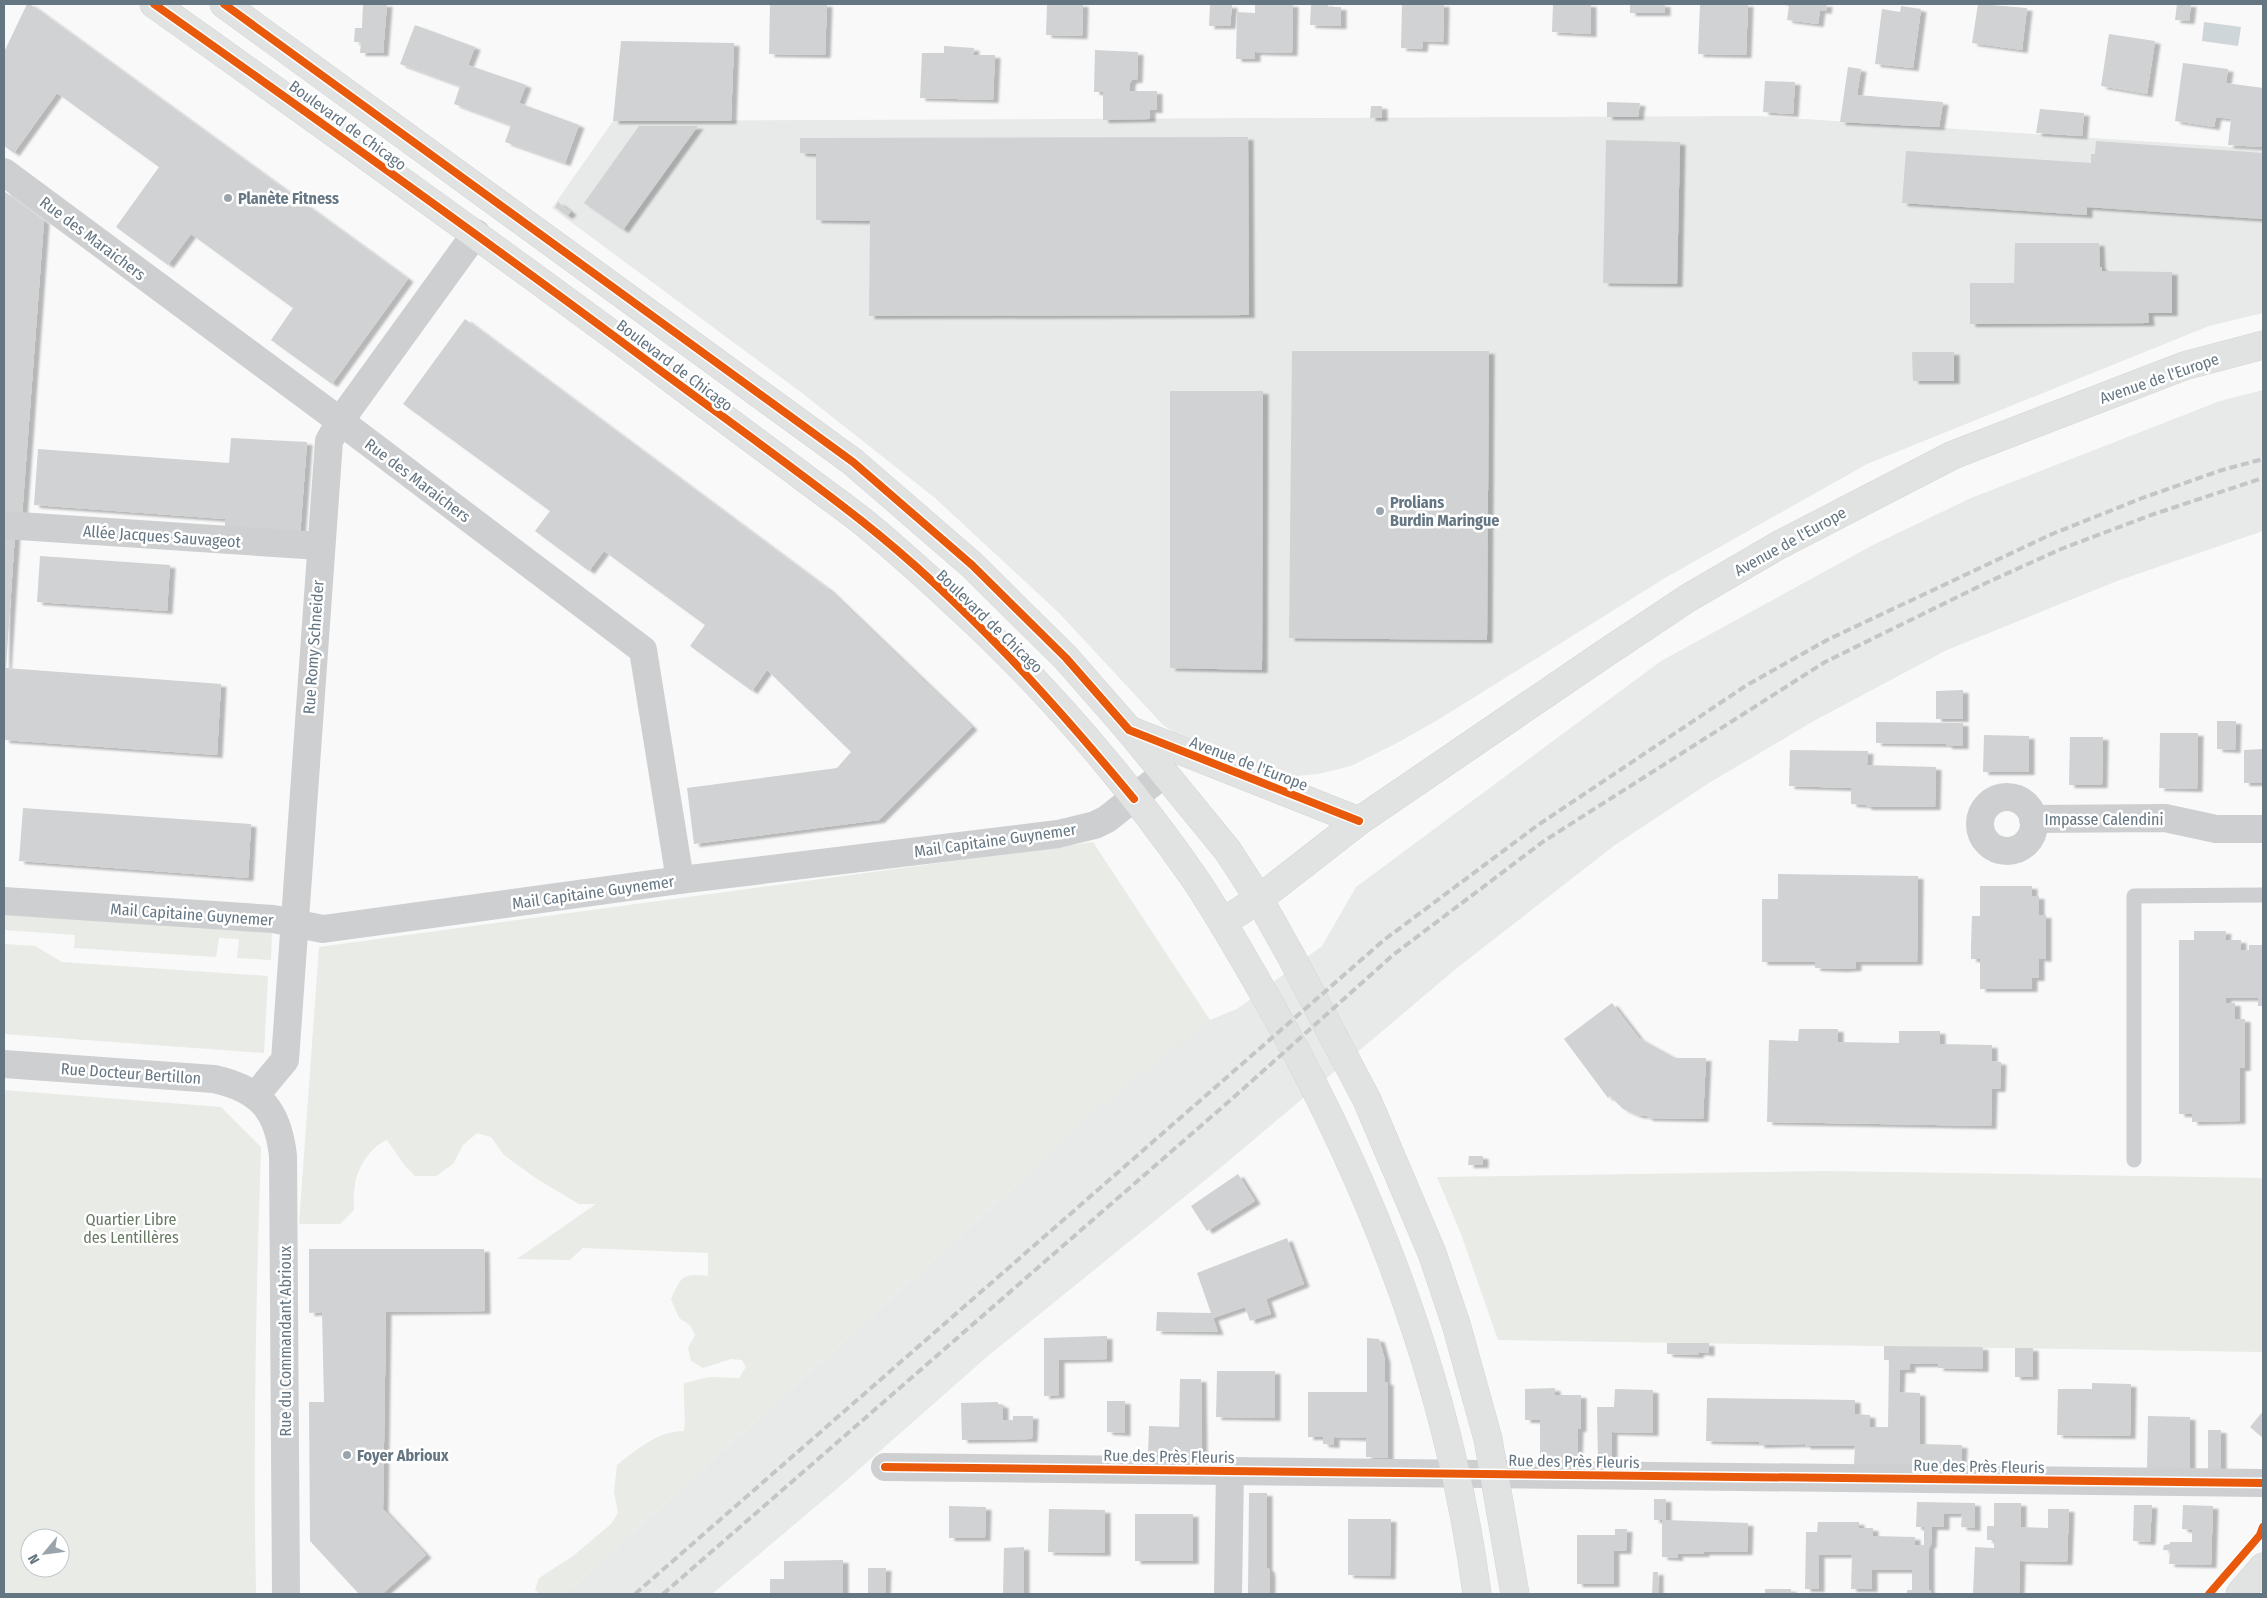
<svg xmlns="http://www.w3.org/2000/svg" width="2267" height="1598" font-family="'Fira Sans Condensed',sans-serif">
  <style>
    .built { fill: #e8e9e9 }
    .green { fill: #e8ebe6; fill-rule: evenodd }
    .water { fill: #ced6d9 }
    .building { fill: #d0d2d3; filter: url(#shadow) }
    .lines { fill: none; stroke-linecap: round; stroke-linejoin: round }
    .secondary-casing { stroke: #d5d6d7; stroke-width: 29 }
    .primary-casing { stroke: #d5d6d7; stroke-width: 29 }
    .service { stroke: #cecfd0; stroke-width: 15 }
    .minor { stroke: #cecfd0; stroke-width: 28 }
    .secondary { stroke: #e1e2e2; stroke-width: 28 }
    .primary { stroke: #e1e2e2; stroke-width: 28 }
    .rail { stroke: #c3c5c6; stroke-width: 4; stroke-dasharray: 8 4; stroke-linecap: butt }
    .cycleway-casing { stroke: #fff; stroke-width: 11 }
    .cycleway { stroke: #e8590c; stroke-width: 8 }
    .poi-dot { fill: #99a4ac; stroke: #fff; stroke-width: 2 }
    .labels { text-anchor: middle; stroke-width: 5; stroke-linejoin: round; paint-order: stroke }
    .street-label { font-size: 16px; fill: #657683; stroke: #fff }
    .poi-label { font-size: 16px; font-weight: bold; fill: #657683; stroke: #fff; text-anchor: start }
    .park-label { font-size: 16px; fill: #687a64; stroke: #fff }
  </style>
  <defs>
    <filter id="shadow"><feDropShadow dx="5.5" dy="3" stdDeviation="1" flood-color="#0004"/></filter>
  </defs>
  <rect width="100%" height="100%" fill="#f9f9f9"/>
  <g class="built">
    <polygon points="1758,116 2263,149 2263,313 2209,326 1867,464 1665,578 1441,718 1399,742 1351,766 1318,774 1296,776 1272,774 1180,737 1162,724 1059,613 935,498 802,393 552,208 613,121"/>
    <polygon points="2263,390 2263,531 2117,581 1947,650 1812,722 1709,783 1615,845 1457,968 1225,1164 988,1356 839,1487 712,1594 565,1594 1025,1177 1102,1082 1210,1020 1237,1009 1322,946 1356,887 1661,661 1873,545 1971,498 2220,401"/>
  </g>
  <g class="green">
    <path d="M1093,842L1210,1020L1079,1124L1025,1177L565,1594H540L535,1590L539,1578L573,1556L611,1524L618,1513L614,1492L617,1465C636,1450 658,1431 684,1431C686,1415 683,1400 684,1383L710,1377L739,1378L746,1367L742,1360L731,1359L703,1368L691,1361L688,1348L695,1335L690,1325L679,1318L671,1299C682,1276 682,1273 708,1276V1253L583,1248L570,1260L517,1259L596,1204H579L537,1179L504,1155L491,1137L477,1133L463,1145L453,1164L436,1176H415L405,1166L387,1140C371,1146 357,1168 355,1185C353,1193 354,1202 354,1210L340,1224H299L319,947Z"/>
    <polygon points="4,911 272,930 271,960 237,958 239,939 219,938 216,957 74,948 75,935 4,930"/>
    <polygon points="4,944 35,946 62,962 268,976 264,1053 4,1034"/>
    <path d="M4,1090L221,1107L261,1147C256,1296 253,1445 256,1594H4ZM30,1538H60V1568H30Z"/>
    <polygon points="1827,1171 2263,1178 2263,1352 1498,1340 1461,1234 1437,1177"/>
  </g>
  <polygon class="water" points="2204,22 2241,27 2238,46 2202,41"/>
  <g class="building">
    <polygon points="27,4 30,4 408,279 332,384 271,340 293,308 191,234 168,265 116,227 159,167 57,93 14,153 4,146 4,52"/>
    <polygon points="363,4 387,4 383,53 360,53 361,42 354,42 355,28 362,28"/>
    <polygon points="770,4 827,4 825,55 769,54"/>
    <polygon points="1047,4 1083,4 1082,36 1046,35"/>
    <polygon points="1255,4 1293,4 1292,53 1255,52 1255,59 1236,59 1237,12 1255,13"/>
    <polygon points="1311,4 1328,4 1328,7 1341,7 1341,26 1310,25"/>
    <polygon points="1402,4 1444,4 1443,42 1423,41 1422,49 1401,48"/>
    <polygon points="1553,4 1591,4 1591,34 1552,32"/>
    <rect x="1630" y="4" width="35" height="9"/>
    <polygon points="1700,4 1748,4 1746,55 1698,54"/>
    <polygon points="1781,4 1827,4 1826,11 1820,10 1818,24 1787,20 1789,6"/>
    <polygon points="1978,4 2027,8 2022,50 1972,43"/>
    <polygon points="2177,4 2191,4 2189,21 2175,20"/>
    <polygon points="1210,5 1232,5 1230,26 1209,26"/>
    <polygon points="1901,6 1921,9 1913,68 1875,64 1882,9 1900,12"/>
    <polygon points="415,25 475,47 468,65 526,85 519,103 579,125 565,163 505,142 511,125 454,104 460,86 400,64"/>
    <polygon points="2109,34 2155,41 2147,94 2101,86"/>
    <polygon points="621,41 734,43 731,121 613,121"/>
    <polygon points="944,46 974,48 973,55 995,55 993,100 920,98 922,53 944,53"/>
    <polygon points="1095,50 1138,52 1137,80 1132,80 1130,83 1130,91 1157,91 1157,110 1150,110 1150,119 1103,120 1103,92 1094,92"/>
    <polygon points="2183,63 2228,69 2226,83 2263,88 2263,147 2228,145 2231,119 2216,117 2214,127 2175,121"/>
    <polygon points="1848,67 1861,69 1857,95 1943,102 1939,127 1840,122"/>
    <polygon points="1765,81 1795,82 1793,114 1763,112"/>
    <polygon points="1607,102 1640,103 1638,117 1607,117"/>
    <polygon points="1371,106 1382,106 1382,118 1370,118"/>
    <polygon points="2040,109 2084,113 2082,136 2036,133"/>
    <polygon points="639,126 698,126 623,230 584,203"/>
    <polygon points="1248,137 1249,315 869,316 870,221 816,220 816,154 800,153 800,138"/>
    <polygon points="1606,140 1680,142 1677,284 1603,283"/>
    <polygon points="2096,141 2263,153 2263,219 2087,207 2087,215 1902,203 1906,151 2091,163 2091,154 2095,154"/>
    <polygon points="4,191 44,221 22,516 4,515"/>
    <polygon points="558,202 571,212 567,216 555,207"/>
    <polygon points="2015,243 2099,243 2100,267 2102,267 2102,271 2172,272 2172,313 2148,313 2149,323 1970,324 1970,283 2014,283"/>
    <polygon points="465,319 828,589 972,727 879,820 694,844 687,788 837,768 851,752 767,670 752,691 690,646 705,625 604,551 589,571 535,531 550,511 403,404"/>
    <polygon points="1292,351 1489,351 1487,640 1289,638"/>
    <polygon points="1912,352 1954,352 1954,381 1913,381"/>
    <polygon points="1170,391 1263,391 1262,670 1170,668"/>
    <polygon points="231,438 307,442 300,536 225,531 225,519 34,505 38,449 229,463"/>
    <polygon points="4,534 15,534 6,668 221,684 217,755 4,740"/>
    <polygon points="40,556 170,565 167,611 37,602"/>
    <polygon points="1963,690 1963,719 1936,719 1936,691"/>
    <polygon points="2217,721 2236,721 2235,750 2217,749"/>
    <polygon points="1876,722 1963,723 1963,746 1947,746 1946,744 1876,743"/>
    <polygon points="2160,733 2198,733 2197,789 2159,788"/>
    <polygon points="1984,735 2029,736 2029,772 1983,772"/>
    <polygon points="2070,737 2103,737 2102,785 2069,785"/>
    <polygon points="2263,749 2263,783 2244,783 2244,750"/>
    <polygon points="1790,750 1868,751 1867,765 1936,767 1935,807 1866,807 1866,805 1851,804 1851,788 1789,786"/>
    <polygon points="23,808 251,824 248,878 19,861"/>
    <polygon points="1778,874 1918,876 1917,962 1856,962 1856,968 1842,969 1815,968 1815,962 1762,962 1762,899 1778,899"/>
    <polygon points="1980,886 2032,886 2032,896 2039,896 2039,915 2046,915 2046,959 2039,958 2039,978 2032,978 2032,989 1980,989 1980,959 1971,959 1971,946 1972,916 1980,916"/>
    <polygon points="2194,931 2226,931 2225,940 2241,940 2241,950 2249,950 2249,945 2263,945 2263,1006 2258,1006 2258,998 2226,998 2226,1003 2235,1003 2235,1019 2245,1019 2245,1068 2240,1068 2240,1121 2192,1122 2192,1114 2179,1114 2179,940 2194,940"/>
    <polygon points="1612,1003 1639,1038 1675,1058 1706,1058 1703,1119 1647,1118 1647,1116 1637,1115 1623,1109 1610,1096 1608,1098 1564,1039"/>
    <polygon points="1799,1029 1838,1029 1838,1042 1899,1043 1899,1031 1940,1031 1940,1044 1992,1045 1992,1061 2001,1062 2000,1089 1992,1089 1991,1126 1767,1122 1769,1040 1798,1041"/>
    <polygon points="1469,1156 1483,1156 1483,1165 1468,1165"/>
    <polygon points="1238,1174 1255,1201 1207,1231 1191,1206"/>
    <polygon points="1287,1238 1304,1284 1266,1299 1271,1314 1250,1321 1245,1307 1213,1318 1218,1332 1156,1331 1157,1312 1211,1313 1197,1273"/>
    <polygon points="309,1249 484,1249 485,1311 386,1312 383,1509 426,1555 382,1594 359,1594 310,1541 309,1402 324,1402 322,1312 309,1313"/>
    <polygon points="1107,1336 1107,1359 1059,1360 1059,1395 1044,1396 1044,1338"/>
    <polygon points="1367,1338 1379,1339 1385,1360 1385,1382 1388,1382 1388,1458 1366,1457 1366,1438 1334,1437 1334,1445 1323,1444 1323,1437 1308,1437 1308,1392 1367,1392"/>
    <polygon points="1667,1343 1709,1343 1709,1353 1699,1352 1698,1355 1667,1354"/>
    <polygon points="1884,1346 1983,1347 1983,1369 1938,1368 1938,1364 1910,1364 1910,1370 1900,1370 1899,1392 1920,1393 1920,1444 1962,1445 1961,1467 1854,1465 1855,1446 1805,1446 1805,1444 1759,1445 1759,1442 1706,1441 1707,1398 1855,1400 1855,1414 1870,1415 1870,1427 1888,1427 1889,1360 1884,1360"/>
    <rect x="2015" y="1348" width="18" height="29"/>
    <polygon points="1217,1371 1275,1371 1275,1418 1216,1417"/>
    <polygon points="1180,1379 1201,1379 1202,1455 1148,1454 1149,1426 1179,1427"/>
    <polygon points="2092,1383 2131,1384 2130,1436 2057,1435 2058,1389 2092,1389"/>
    <polygon points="1555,1388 1555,1395 1581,1395 1581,1429 1578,1429 1577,1461 1540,1461 1540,1420 1525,1420 1525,1389"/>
    <polygon points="1615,1389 1653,1390 1653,1433 1612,1432 1612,1462 1598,1461 1597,1407 1614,1407"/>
    <polygon points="1107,1401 1125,1401 1125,1433 1107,1432"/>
    <polygon points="998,1402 998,1404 1003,1405 1003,1420 1013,1420 1013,1416 1033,1416 1032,1439 962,1440 961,1403"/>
    <polygon points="2263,1411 2263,1438 2250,1427"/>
    <polygon points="2148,1416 2190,1417 2190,1469 2147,1469"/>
    <rect x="2208" y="1430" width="13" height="40"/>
    <polygon points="1249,1493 1267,1493 1267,1568 1269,1569 1270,1575 1270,1594 1248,1594"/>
    <polygon points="1654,1499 1666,1499 1666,1520 1748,1523 1747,1552 1704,1552 1704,1554 1677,1554 1678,1558 1662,1557 1662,1520 1654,1520"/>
    <polygon points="1917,1502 1975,1503 1975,1528 1961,1527 1962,1514 1944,1514 1944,1527 1932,1527 1931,1545 1929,1545 1929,1590 1931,1590 1931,1594 1907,1594 1907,1590 1912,1590 1912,1570 1872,1570 1872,1589 1851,1589 1852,1555 1819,1555 1819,1589 1805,1589 1806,1532 1817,1532 1818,1522 1859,1522 1859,1528 1873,1528 1873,1536 1915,1537 1915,1545 1924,1545 1924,1527 1916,1527"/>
    <polygon points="1994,1503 2021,1503 2021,1527 2048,1528 2048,1509 2069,1509 2067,1562 2020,1561 2019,1594 1996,1593 1973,1594 1975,1547 1994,1548 1994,1540 1987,1540 1987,1526 1994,1526"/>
    <polygon points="2134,1505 2152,1505 2150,1542 2133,1541"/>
    <polygon points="2183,1505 2213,1506 2211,1565 2169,1564 2170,1550 2163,1550 2164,1545 2170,1544 2170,1542 2192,1542 2192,1530 2182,1529"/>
    <polygon points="949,1506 986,1507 985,1538 949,1538"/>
    <polygon points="1049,1509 1105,1510 1105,1553 1048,1552"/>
    <rect x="1135" y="1514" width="58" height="47"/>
    <polygon points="1348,1519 1391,1519 1390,1576 1348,1575"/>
    <polygon points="1615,1529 1627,1529 1626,1551 1614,1551 1614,1584 1577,1584 1577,1535 1615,1535"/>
    <polygon points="1024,1547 1024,1594 1003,1594 1004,1548"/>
    <polygon points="843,1560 843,1594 770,1594 770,1579 784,1579 784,1561"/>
    <polygon points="868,1568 886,1568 885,1594 868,1594"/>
    <polygon points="1653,1572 1658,1572 1658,1594 1652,1594"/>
    <rect x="1765" y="1589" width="26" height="5"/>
  </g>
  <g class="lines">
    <g class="secondary-casing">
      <g id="secondary">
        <polyline points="1129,730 1359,821"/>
        <polyline points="1223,922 1259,899 1359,821 1601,656 1688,598 1779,545 1953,455 2184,366 2263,345"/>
      </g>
    </g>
    <g class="primary-casing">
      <g id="primary">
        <path d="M154,4C324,125 493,246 660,370C706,405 752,439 798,473C821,491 845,507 867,525C897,550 927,577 955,603C1045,685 1126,780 1195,879C1221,918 1244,959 1267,999C1372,1183 1449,1383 1477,1594"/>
        <polyline points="224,4 853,462 972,565 1066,658 1129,730 1228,851 1259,899 1291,956 1367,1100 1432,1253 1456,1324 1488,1439 1515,1594"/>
        <polyline points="2240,1594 2263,1567"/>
      </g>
    </g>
    <polyline class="service" points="2134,1160 2134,896 2263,895"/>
    <g class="minor">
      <polyline points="4,172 340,421 643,650 680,880"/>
      <polyline points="4,525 320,546"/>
      <circle cx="2007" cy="824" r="27"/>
      <polyline points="2033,819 2165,818 2216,829 2263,829"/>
      <polyline points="4,901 273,919 323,929 680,880 1058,834 1095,825 1107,819 1165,773"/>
      <path d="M4,1064L214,1079C260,1089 278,1110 283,1156L286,1594"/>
      <polyline points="255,1096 285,1060 329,441 340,421 476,233"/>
      <polyline points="885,1467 2263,1483"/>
      <polyline points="1228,1594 1230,1470"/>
    </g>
    <use href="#secondary" class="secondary"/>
    <use href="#primary" class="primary"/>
    <g class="rail">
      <polyline points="635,1594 1384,940 1538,825 1747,685 1827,640 2052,534 2145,497 2222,470 2263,459"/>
      <polyline points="663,1594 1234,1097 1393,955 1544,841 1825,662 1986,583 2061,549 2151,515 2263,478"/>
    </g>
    <g class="cycleway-casing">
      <g id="cycleway">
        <path d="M154,4C315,118 476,233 634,351C710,408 788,463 863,522C965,603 1052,700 1134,799"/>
        <polyline points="224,4 853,462 972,565 1066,658 1129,730 1359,821"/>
        <polyline points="885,1467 2263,1483"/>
        <polyline points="2209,1594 2260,1535 2263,1527"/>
      </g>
    </g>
    <use href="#cycleway" class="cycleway"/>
  </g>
  <g class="poi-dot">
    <circle cx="228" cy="198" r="5"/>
    <circle cx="1380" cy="511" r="5"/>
    <circle cx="347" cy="1455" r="5"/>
  </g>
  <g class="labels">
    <g class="street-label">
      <text transform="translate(348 125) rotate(36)" y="6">Boulevard de Chicago</text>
      <text transform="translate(93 238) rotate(37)" y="6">Rue des Maraichers</text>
      <text transform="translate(675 365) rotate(37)" y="6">Boulevard de Chicago</text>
      <text transform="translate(2159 378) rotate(-19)" y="6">Avenue de l'Europe</text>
      <text transform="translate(418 480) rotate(37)" y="6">Rue des Maraichers</text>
      <text transform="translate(162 536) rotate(4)" y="6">Allée Jacques Sauvageot</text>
      <text transform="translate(1790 541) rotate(-29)" y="6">Avenue de l'Europe</text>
      <text transform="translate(990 621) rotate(44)" y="6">Boulevard de Chicago</text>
      <text transform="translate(313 647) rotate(-86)" y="6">Rue Romy Schneider</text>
      <text transform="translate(1249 763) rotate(21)" y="6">Avenue de l'Europe</text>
      <text x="2104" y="825">Impasse Calendini</text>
      <text transform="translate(995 840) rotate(-8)" y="6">Mail Capitaine Guynemer</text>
      <text transform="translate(593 892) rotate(-8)" y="6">Mail Capitaine Guynemer</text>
      <text transform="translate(192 914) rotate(4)" y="6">Mail Capitaine Guynemer</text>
      <text transform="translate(131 1073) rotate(4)" y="6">Rue Docteur Bertillon</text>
      <text transform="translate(285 1341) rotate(-90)" y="6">Rue du Commandant Abrioux</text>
      <text transform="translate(1169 1456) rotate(1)" y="6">Rue des Près Fleuris</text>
      <text transform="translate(1574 1461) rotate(1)" y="6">Rue des Près Fleuris</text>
      <text transform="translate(1979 1466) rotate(1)" y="6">Rue des Près Fleuris</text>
    </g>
    <g class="poi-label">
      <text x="238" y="204">Planète Fitness</text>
      <text x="1390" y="508">Prolians<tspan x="1390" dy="18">Burdin Maringue</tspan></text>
      <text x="357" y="1461">Foyer Abrioux</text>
    </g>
    <g class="park-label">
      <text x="131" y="1225">Quartier Libre<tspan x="131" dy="18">des Lentillères</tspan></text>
    </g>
  </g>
  <rect width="2267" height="1598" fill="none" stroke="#657683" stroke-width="10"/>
  <g transform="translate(45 1553) rotate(241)"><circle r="24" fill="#ffffff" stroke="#c1c8cd"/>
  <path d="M0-4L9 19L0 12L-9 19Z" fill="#99a4ac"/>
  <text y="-8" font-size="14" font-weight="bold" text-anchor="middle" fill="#657683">N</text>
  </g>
</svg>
